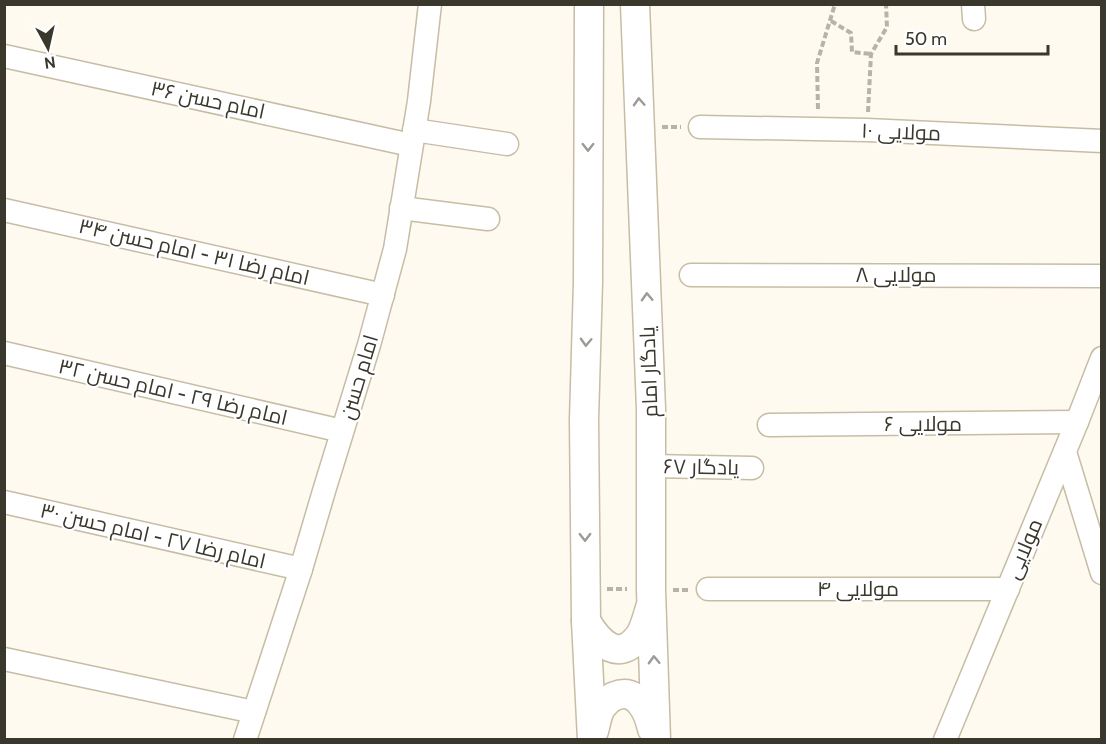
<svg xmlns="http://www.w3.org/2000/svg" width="1106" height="744" font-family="Cabin,Cairo,sans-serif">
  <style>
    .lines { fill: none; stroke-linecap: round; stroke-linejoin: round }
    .minor-casing { stroke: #c6bda4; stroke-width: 25 }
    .major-casing { stroke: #c6bda4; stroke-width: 31 }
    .path { stroke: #b7b3a9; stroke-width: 4; stroke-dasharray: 6 3; stroke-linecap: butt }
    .minor { stroke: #fff; stroke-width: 22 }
    .major { stroke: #fff; stroke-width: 28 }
    .oneway { stroke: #9c9b96 }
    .labels { text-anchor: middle; stroke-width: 4.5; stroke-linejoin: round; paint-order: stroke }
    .street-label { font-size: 21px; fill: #3a372d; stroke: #fff }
  </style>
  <rect width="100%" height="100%" fill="#fefaf0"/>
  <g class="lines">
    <g class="minor-casing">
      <g id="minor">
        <polyline points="973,4 974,19"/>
        <polyline points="4,56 411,145"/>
        <polyline points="700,127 867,130 1102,141"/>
        <polyline points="414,130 507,144"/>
        <polyline points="401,208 488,219"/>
        <polyline points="4,210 383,295"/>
        <polyline points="691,275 1102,276"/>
        <polyline points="4,353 342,431"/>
        <polyline points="769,425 1077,422"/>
        <polyline points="1065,452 1102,573"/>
        <polyline points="651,466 752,468"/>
        <polyline points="4,502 301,569"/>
        <polyline points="708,589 1008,589"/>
        <polyline points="4,659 254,712"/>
        <polyline points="245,740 301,569 324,491 369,345 395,249 419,101 430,4"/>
        <polyline points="945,740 1077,422 1102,358"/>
      </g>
    </g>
    <g class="major-casing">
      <g id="major">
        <polyline points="589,4 588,282 584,420 586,621 592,740"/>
        <polyline points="635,4 651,409 651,590 656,740"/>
        <path d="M586,621C599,643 619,664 640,635C645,627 647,617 650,608"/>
        <path d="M594,731C596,724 597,715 601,708C605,703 609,698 615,696C637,687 648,711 652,729"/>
      </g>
    </g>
    <g class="path">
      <polyline points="831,21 851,33 852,52 871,54"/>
      <polyline points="818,109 817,63 835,4"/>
      <polyline points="868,112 871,54 887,27 886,4"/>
      <polyline points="662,127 681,127"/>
      <polyline points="607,589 627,589"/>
      <polyline points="673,590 690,590"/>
    </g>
    <use href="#minor" class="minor"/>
    <use href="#major" class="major"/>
  </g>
  <defs><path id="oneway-chevron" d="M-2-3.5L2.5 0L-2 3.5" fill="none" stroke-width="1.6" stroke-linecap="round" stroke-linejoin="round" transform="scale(1.5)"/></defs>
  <g class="oneway">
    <use href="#oneway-chevron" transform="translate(639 102) rotate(-93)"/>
    <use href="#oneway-chevron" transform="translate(588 147) rotate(90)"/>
    <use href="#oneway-chevron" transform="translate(647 297) rotate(-92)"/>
    <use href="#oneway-chevron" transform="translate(586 342) rotate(92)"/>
    <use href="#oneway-chevron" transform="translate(585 537) rotate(89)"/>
    <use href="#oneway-chevron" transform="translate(654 660) rotate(-92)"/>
  </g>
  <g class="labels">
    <g class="street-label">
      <text transform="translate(208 100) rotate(12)" y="7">امام حسن ۳۶</text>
      <text transform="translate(901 132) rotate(2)" y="7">مولایی ۱۰</text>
      <text transform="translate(194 252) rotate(13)" y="7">امام رضا ۳۱ - امام حسن ۳۴</text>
      <text x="896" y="282">مولایی ۸</text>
      <text transform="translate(649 372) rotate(-92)" y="7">یادگار امام</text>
      <text transform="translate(359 377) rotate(-73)" y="7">امام حسن</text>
      <text transform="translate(173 392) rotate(13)" y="7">امام رضا ۲۹ - امام حسن ۳۲</text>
      <text x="923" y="431">مولایی ۶</text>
      <text transform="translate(701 467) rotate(1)" y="7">یادگار ۶۷</text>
      <text transform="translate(153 536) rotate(13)" y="7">امام رضا ۲۷ - امام حسن ۳۰</text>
      <text transform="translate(1024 549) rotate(-67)" y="7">مولایی</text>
      <text x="858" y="596">مولایی ۴</text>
    </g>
  </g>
  <rect width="1106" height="744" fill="none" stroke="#3a372d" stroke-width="12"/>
  <g transform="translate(48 48) rotate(172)" stroke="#ffffff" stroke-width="4.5" paint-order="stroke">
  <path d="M0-4.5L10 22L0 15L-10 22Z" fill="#3a372d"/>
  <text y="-9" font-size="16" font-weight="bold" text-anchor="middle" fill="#3a372d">N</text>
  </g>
  <path d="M896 45v9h152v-9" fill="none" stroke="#3a372d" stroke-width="3"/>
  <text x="905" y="45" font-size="18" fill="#3a372d" stroke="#ffffff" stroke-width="4.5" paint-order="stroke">50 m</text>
</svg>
